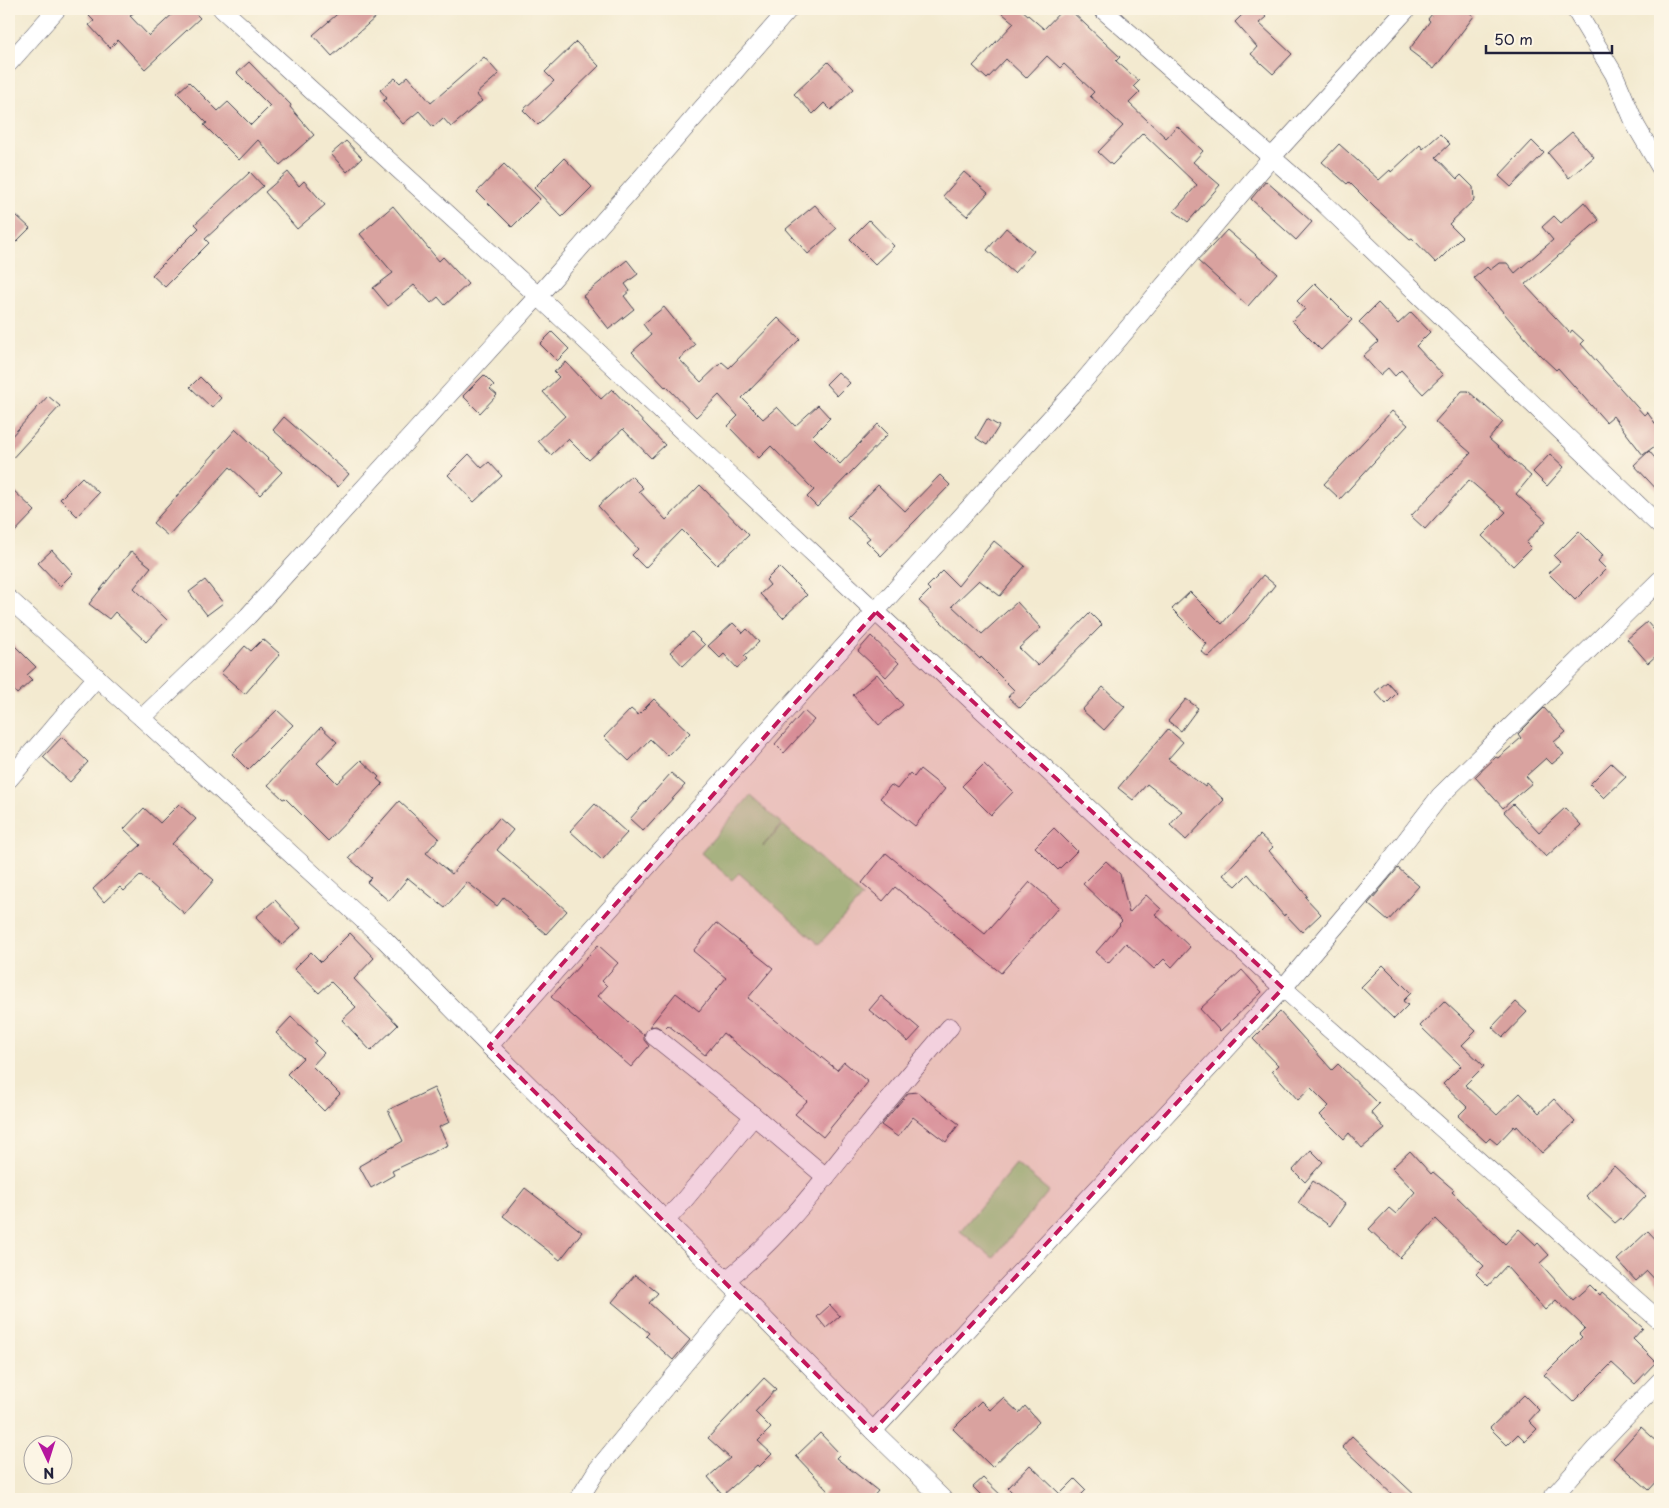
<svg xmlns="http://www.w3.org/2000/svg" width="1669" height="1508" font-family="'Playpen Sans',sans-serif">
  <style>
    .green { fill: #a1d98b; stroke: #627e63 }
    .building { fill: #d9a29f }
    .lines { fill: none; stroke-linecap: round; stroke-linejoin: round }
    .minor-casing { stroke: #414051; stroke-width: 19 }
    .minor { stroke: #fff; stroke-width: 18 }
    .marked { fill: #c2185b; fill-opacity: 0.2; stroke: #c2185b; stroke-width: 4; stroke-dasharray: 10 6; stroke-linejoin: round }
  </style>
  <rect width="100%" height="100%" fill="#fcf5e5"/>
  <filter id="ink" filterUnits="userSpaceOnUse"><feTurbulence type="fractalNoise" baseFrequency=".02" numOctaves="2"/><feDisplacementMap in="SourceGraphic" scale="10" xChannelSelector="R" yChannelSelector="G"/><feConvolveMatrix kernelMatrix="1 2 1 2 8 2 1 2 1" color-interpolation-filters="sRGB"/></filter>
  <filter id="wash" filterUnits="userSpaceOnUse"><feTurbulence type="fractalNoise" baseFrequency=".0096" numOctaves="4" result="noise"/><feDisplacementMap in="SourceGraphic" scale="20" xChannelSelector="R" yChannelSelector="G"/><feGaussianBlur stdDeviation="1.12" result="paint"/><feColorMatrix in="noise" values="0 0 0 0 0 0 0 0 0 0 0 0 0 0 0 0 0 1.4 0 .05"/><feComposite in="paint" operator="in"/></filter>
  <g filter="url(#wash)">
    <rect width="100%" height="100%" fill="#f3ead0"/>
    <g class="green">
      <polygon points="750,796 782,824 763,846 783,825 862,897 819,944 739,873 732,880 701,853"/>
      <polygon points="1016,1164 1049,1191 993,1258 960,1231"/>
    </g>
    <g id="blocks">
      <g class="building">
        <polygon points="97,9 138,9 130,16 149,36 178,9 191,9 200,18 145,69 118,40 110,48 89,25 94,21 89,16"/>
        <polygon points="343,9 385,9 332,56 313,35"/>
        <polygon points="997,9 1021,9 1044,29 1063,9 1069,9 1120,57 1116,61 1139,81 1134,86 1140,92 1129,103 1166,138 1177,126 1203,151 1193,162 1220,185 1188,222 1174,211 1197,185 1143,133 1112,165 1098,152 1123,126 1090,96 1094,92 1064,64 1060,68 1047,56 1026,78 1006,59 987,79 973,66 1014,23"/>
        <polygon points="1237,9 1259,9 1266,17 1259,23 1292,54 1273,74 1251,54 1257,47 1235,22 1242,15"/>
        <polygon points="1436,9 1465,9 1474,16 1434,69 1409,50 1430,21 1428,19"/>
        <polygon points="576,42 599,66 538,125 523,110 554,81 545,72"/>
        <polygon points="484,57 499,74 476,94 482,101 451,127 443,118 433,127 419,111 403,124 383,101 387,98 380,90 395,78 400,83 408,76 431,103"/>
        <polygon points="249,62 291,105 290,107 314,135 280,165 258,140 239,160 204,125 207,123 177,93 189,82 218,111 228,102 251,125 270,106 237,73"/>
        <polygon points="828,62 854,89 831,110 824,103 813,114 794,94"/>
        <polygon points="1572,132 1594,157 1569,178 1548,153"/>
        <polygon points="1440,134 1450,144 1436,157 1457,179 1461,175 1473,187 1474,200 1449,224 1462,237 1436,263 1412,238 1410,239 1375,208 1349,182 1347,184 1322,162 1339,144 1379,180 1390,170 1391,172 1420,145 1423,149"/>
        <polygon points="346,141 362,158 347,172 331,154"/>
        <polygon points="1532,141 1544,153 1511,187 1499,176"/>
        <polygon points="564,158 592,187 562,217 534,188"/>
        <polygon points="504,164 540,199 512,227 477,192"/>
        <polygon points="250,172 263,186 205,239 209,243 165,287 152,275 199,228 195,224"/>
        <polygon points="288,172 299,186 304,181 325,205 297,229 265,192"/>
        <polygon points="964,172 988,193 967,216 943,196"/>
        <polygon points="1266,181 1312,222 1296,240 1251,199"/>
        <polygon points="1584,202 1599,220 1525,285 1570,333 1572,330 1584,341 1581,344 1644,415 1647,412 1660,430 1660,442 1643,455 1613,416 1606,422 1558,368 1556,370 1539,354 1474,278 1487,267 1490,270 1499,263 1507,263 1515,273 1553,240 1542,227 1554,216 1561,223"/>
        <polygon points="815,205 836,229 808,254 786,229"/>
        <polygon points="393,206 439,261 443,257 468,284 445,305 438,297 431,303 414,285 388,306 373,288 393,273 360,234"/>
        <polygon points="16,215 30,228 9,249 9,223"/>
        <polygon points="869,220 894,246 875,264 850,239"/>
        <polygon points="1006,228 1034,251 1014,273 987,250"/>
        <polygon points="1227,230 1277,273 1248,306 1198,261"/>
        <polygon points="627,260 638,274 625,284 630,291 624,296 634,309 609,329 583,296"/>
        <polygon points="1315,283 1352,320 1321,350 1292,321 1305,309 1297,301"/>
        <polygon points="1378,303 1398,324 1411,312 1430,332 1416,346 1443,375 1423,394 1401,370 1395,376 1388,368 1380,375 1363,356 1378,342 1359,322"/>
        <polygon points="664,307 695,345 679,359 701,382 722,362 729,368 778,318 800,339 742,398 763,419 777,407 795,426 818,405 830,418 812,436 840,464 878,424 888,434 817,507 807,497 814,490 771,446 759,458 728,426 738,416 719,395 696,417 666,386 665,387 632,352 651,335 643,324"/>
        <polygon points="552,332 569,349 557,361 540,344"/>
        <polygon points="566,362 601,399 612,389 665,445 651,458 623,429 589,460 568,439 551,455 538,441 565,416 543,392 559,377 554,372"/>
        <polygon points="838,372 850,383 837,396 826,384"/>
        <polygon points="484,375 494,385 490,389 497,395 480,413 463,396"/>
        <polygon points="200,377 221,398 212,408 190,387"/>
        <polygon points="1462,391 1468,391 1503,422 1489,439 1531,476 1516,494 1546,521 1526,543 1531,548 1513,566 1482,536 1506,512 1469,480 1425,529 1411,516 1471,453 1435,422"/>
        <polygon points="48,396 60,406 9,462 9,439"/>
        <polygon points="1392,411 1408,425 1340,499 1324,484"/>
        <polygon points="284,417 349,474 338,487 273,430"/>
        <polygon points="987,419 999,426 987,445 976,438"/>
        <polygon points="236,429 282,472 260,495 230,467 168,536 153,523"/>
        <polygon points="1649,451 1660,464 1660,493 1634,465"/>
        <polygon points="469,454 482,468 489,462 502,476 474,502 448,475"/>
        <polygon points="1550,454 1564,467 1547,486 1533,472"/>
        <polygon points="940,475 950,485 881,556 866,541 870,538 847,517 878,485 905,511"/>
        <polygon points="631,476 643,488 639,491 666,520 700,485 749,535 717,565 682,530 645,568 632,555 638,549 598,506"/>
        <polygon points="82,477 99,493 77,516 60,499"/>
        <polygon points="9,486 35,511 9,538"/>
        <polygon points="1579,531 1603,555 1598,561 1606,569 1575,600 1548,573 1560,562 1554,556"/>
        <polygon points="994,541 1025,566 1000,596 979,580 952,606 982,634 1017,602 1041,628 1019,648 1038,666 1090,613 1102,625 1020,708 1008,697 1014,690 981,657 980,659 919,601 930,590 927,587 943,571 958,586"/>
        <polygon points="52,550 73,573 60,586 38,563"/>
        <polygon points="131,551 151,567 134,588 167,620 146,642 115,612 109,619 89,604"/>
        <polygon points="779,567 807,595 783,618 760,594 770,585 766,580"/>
        <polygon points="1263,575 1275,585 1247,620 1208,657 1201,651 1207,644 1172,609 1190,592 1222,624"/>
        <polygon points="205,580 223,603 207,615 189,592"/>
        <polygon points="1647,622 1660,637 1660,652 1648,663 1627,639"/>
        <polygon points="733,623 743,633 747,629 759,642 744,656 747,659 737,668 724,654 720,658 708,646"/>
        <polygon points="692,632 705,645 683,666 670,652"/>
        <polygon points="871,636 899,663 886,677 858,651"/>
        <polygon points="263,639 280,654 245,694 221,673 245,646 251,651"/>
        <polygon points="9,640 36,667 27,675 32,680 17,694 9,685"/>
        <polygon points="877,674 903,705 879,725 853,695"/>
        <polygon points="1387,682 1397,693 1386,704 1375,692"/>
        <polygon points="1103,687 1125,707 1104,730 1082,710"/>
        <polygon points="654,699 690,733 668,756 650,739 629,761 604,737 631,709 638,715"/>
        <polygon points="1186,699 1198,708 1181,731 1168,721"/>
        <polygon points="1544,708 1566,732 1554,742 1564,754 1552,764 1546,758 1526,776 1532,783 1503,808 1475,777 1496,757 1498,758 1521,738 1518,734"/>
        <polygon points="277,710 293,725 248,770 232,754"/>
        <polygon points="804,711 814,720 784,753 775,744"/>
        <polygon points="321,727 337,742 317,763 337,783 361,760 379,777 377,779 383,784 328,841 285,798 283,799 268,785"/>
        <polygon points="1168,729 1183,742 1168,759 1205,787 1207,784 1224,800 1186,840 1170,825 1182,811 1147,784 1133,800 1118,788"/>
        <polygon points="62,737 88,762 70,782 43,757"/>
        <polygon points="1611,763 1626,777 1604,798 1590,784"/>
        <polygon points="984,764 1013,792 991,815 962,786"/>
        <polygon points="920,769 945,789 915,826 880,798 891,785 897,789 910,773 914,777"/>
        <polygon points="671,773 685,785 643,831 630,819"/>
        <polygon points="399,801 439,838 426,853 452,874 499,818 513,830 497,850 529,877 567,911 546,934 504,897 497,906 467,882 445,908 408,878 389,901 367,882 371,878 349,858"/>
        <polygon points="179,804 196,819 172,844 214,880 185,914 141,875 124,891 120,887 104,902 93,889 141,845 124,829 144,808 160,823"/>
        <polygon points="595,804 627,833 602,860 570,831"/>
        <polygon points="1513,804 1539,832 1565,808 1581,825 1546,857 1504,812"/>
        <polygon points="1054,828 1077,851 1058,870 1035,847"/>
        <polygon points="1260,835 1273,847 1269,851 1307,896 1305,897 1321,914 1302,932 1285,914 1284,916 1248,874 1236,886 1223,875"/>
        <polygon points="886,853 985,934 1030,882 1059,907 1001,973 895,887 883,901 862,883"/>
        <polygon points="1106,861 1120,874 1129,913 1146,895 1161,909 1155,914 1190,947 1172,967 1164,959 1154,969 1126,943 1108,963 1096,952 1120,925 1119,924 1122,921 1083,884"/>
        <polygon points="1398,868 1419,886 1388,921 1368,904"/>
        <polygon points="275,900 301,928 282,945 256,917"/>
        <polygon points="716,923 773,968 748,998 837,1070 844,1062 868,1082 823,1137 795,1114 807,1101 723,1033 705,1055 668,1025 663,1030 656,1026 649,1027 676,993 699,1011 726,978 693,951"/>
        <polygon points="350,933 374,958 354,979 398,1025 371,1051 342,1020 356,1007 331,982 319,993 294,969 311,952 321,962"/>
        <polygon points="598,945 618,963 602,981 607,986 598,996 643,1035 644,1033 644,1040 649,1046 631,1067 551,997"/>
        <polygon points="1383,965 1411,993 1403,1001 1408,1005 1394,1019 1361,987"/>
        <polygon points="1242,970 1262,992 1220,1031 1200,1009"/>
        <polygon points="881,996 920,1029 908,1042 886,1022 885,1023 869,1010"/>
        <polygon points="1444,1001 1476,1031 1462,1045 1484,1066 1465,1085 1497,1115 1520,1093 1539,1113 1554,1099 1575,1122 1542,1153 1517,1126 1516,1128 1514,1126 1497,1144 1490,1138 1486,1142 1458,1116 1467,1107 1443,1084 1461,1066 1420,1026"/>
        <polygon points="1516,1002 1527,1012 1503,1037 1492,1027"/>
        <polygon points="1280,1012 1332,1070 1338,1064 1379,1104 1371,1112 1385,1129 1362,1148 1349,1133 1344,1139 1320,1115 1329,1106 1311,1088 1298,1100 1272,1071 1278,1065 1253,1039"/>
        <polygon points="291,1017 317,1041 314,1043 324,1053 312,1066 340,1094 324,1111 287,1074 303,1058 276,1033"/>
        <polygon points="434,1088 450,1122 439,1127 448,1145 392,1171 394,1175 371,1188 359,1166 403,1141 388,1110"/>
        <polygon points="917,1092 959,1124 946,1142 913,1117 898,1137 881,1125 908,1093"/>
        <polygon points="1311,1150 1323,1162 1305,1182 1293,1170"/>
        <polygon points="1410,1151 1431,1174 1433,1172 1454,1190 1452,1192 1505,1244 1519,1229 1536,1245 1538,1243 1549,1255 1540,1263 1573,1300 1590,1285 1600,1295 1602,1292 1643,1328 1633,1339 1656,1362 1635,1384 1612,1363 1573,1402 1544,1375 1582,1337 1579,1334 1585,1328 1556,1300 1545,1310 1506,1266 1488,1286 1476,1274 1484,1266 1436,1219 1400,1258 1369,1229 1389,1208 1396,1214 1415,1192 1392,1168"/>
        <polygon points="1614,1166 1646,1196 1623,1220 1621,1218 1615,1223 1586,1196"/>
        <polygon points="1313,1181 1345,1204 1330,1226 1298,1203"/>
        <polygon points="525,1188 582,1232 560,1260 503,1216"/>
        <polygon points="1648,1231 1660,1244 1660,1285 1647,1271 1636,1281 1617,1260"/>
        <polygon points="635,1275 658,1293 649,1303 690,1340 673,1360 646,1336 649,1333 612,1302"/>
        <polygon points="830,1305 840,1316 826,1328 817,1317"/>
        <polygon points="764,1378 776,1389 755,1412 771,1428 758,1441 772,1454 759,1467 757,1465 723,1495 708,1477 730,1458 708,1438"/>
        <polygon points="1524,1395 1539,1410 1529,1421 1537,1429 1525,1441 1518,1434 1507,1445 1490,1428"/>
        <polygon points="1003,1398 1019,1413 1025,1406 1039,1422 992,1467 953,1429 981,1401 990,1410"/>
        <polygon points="1641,1427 1660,1444 1660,1478 1649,1490 1613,1458"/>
        <polygon points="820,1433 840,1454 836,1458 878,1491 871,1499 820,1499 828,1490 796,1456"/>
        <polygon points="1352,1436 1419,1499 1397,1499 1342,1447"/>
        <polygon points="1030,1465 1060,1494 1075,1479 1086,1490 1077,1499 1019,1499 1008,1488"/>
        <polygon points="983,1478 1005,1499 985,1499 973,1487"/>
      </g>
    </g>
  </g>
  <g filter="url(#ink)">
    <use href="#blocks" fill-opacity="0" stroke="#414051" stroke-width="1"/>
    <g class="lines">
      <g class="minor-casing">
        <g id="minor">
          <polyline points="222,9 538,296 876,612 1283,988 1660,1321"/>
          <polyline points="1102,9 1317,197 1660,526"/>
          <polyline points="1575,9 1614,74 1636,126 1660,167"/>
          <polyline points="9,63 57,9"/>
          <polyline points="9,599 142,718 384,939 489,1046 741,1295 873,1431 943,1499"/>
          <polyline points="142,718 248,616 538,296 789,9"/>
          <polyline points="9,779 97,677"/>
          <polyline points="654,1036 754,1116 826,1177"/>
          <polyline points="489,1046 760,739 1076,390 1271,158 1407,9"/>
          <polyline points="666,1220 680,1205 754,1116"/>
          <path d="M726,1280C779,1239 820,1184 862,1132C891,1096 921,1061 950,1027"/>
          <polyline points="873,1431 1283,988 1384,869 1440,796 1660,580"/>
          <polyline points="579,1499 597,1470 741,1295"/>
          <polyline points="1551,1499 1595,1449 1660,1381"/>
        </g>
      </g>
      <use href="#minor" class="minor"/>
    </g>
  </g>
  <path class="marked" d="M876,612L1283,988L873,1431L489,1046Z"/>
  <rect width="1669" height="1508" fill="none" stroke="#fcf5e5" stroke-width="30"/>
  <g transform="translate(48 1460) rotate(176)"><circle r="24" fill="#fcf5e5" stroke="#a5a1a1"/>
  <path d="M0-4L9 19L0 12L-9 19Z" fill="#b5179e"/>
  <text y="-8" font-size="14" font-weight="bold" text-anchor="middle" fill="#22223b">N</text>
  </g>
  <path d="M1486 45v8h126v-8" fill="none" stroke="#22223b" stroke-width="2.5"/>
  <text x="1494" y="45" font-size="15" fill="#22223b" stroke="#fcf5e5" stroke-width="4" paint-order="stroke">50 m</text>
</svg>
